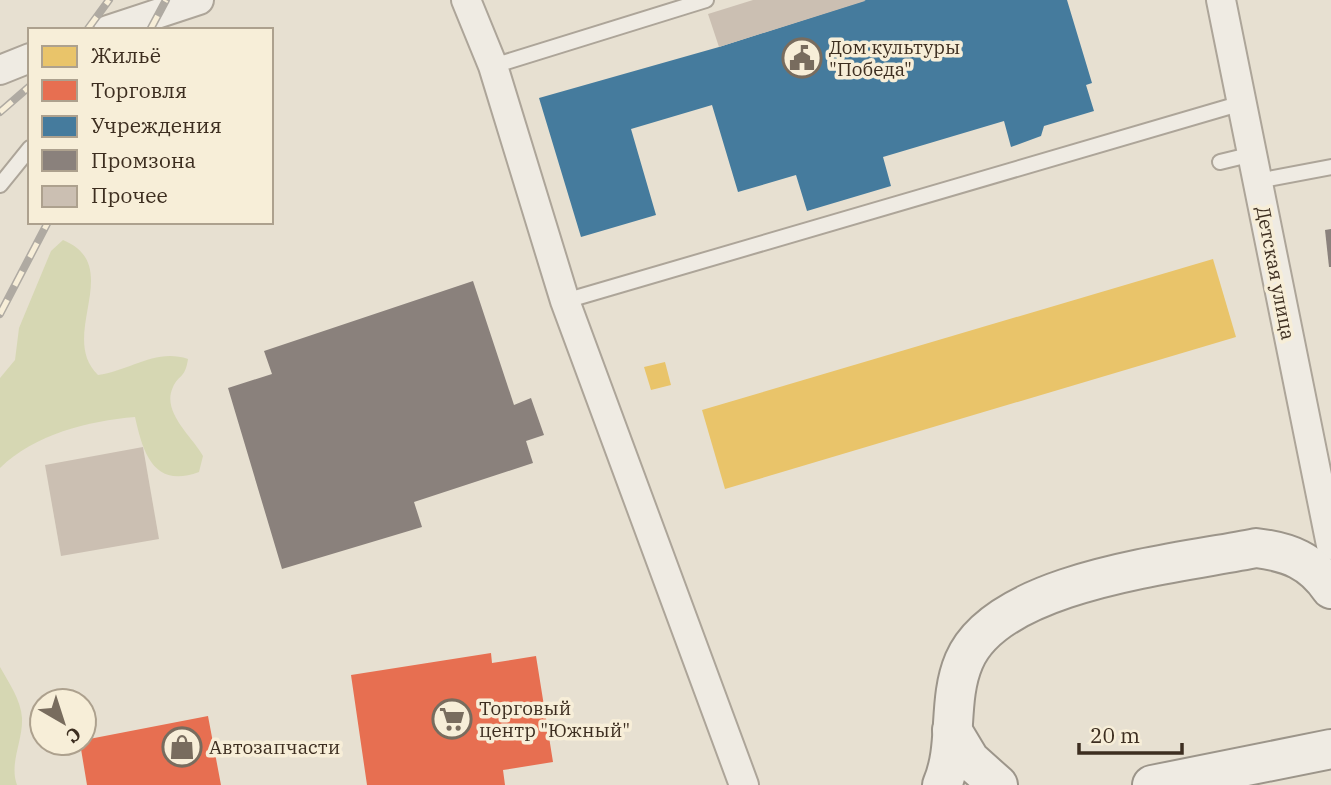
<svg xmlns="http://www.w3.org/2000/svg" width="1331" height="785" font-family="'IBM Plex Serif',serif">
  <style>
    .green { fill: #d6d7b3 }
    .homes { fill: #e9c46a }
    .shops { fill: #e76f51 }
    .public { fill: #457b9d }
    .industry { fill: #8a817c }
    .building { fill: #cbbfb2 }
    .lines { fill: none; stroke-linecap: round; stroke-linejoin: round }
    .lane-casing { stroke: #ada599; stroke-width: 18 }
    .street-casing { stroke: #ada599; stroke-width: 32 }
    .secondary-casing { stroke: #9c958a; stroke-width: 42 }
    .lane { stroke: #efebe3; stroke-width: 14 }
    .street { stroke: #efebe3; stroke-width: 28 }
    .secondary { stroke: #efebe3; stroke-width: 38 }
    .rail-casing { stroke: #afaaa2; stroke-width: 8 }
    .rail { stroke: #f7eed8; stroke-width: 5; stroke-dasharray: 16; stroke-linecap: butt }
    .labels { text-anchor: middle; stroke-width: 7; stroke-linejoin: round; paint-order: stroke }
    .poi-label { font-size: 19px; fill: #3d2e20; stroke: #f7eed8; text-anchor: start }
    .street-label { font-size: 19px; fill: #3d2e20; stroke: #f7eed8 }
  </style>
  <rect width="100%" height="100%" fill="#e7e0d1"/>
  <g class="green">
    <path d="M63,240C126,266 57,336 98,375C130,371 155,348 188,359C185,379 179,374 173,387C161,412 192,436 203,456L199,472C154,489 143,453 135,417C88,421 35,434 0,468V378L15,360L19,328L51,251Z"/>
    <path d="M0,667C9,683 21,700 22,718C23,741 9,763 17,785H0Z"/>
  </g>
  <g class="homes">
    <polygon points="1213,259 1236,337 725,489 702,410"/>
    <polygon points="665,362 671,385 651,390 644,367"/>
  </g>
  <g class="shops">
    <polygon points="491,653 492,663 536,656 553,762 503,770 505,785 367,785 351,675"/>
    <polygon points="208,716 221,785 87,785 80,743 84,743 84,740"/>
  </g>
  <polygon class="public" points="866,0 1067,0 1092,83 1086,85 1094,111 1044,126 1041,136 1011,147 1004,121 883,157 891,186 807,211 796,175 738,192 712,105 631,129 656,215 581,237 539,98 719,47"/>
  <g class="industry">
    <polygon points="1331,229 1331,267 1329,267 1325,230"/>
    <polygon points="473,281 514,405 531,398 544,435 526,441 533,463 414,502 422,527 282,569 228,388 272,374 264,351"/>
  </g>
  <g class="building">
    <polygon points="753,0 864,0 865,1 719,47 708,14"/>
    <polygon points="143,447 159,539 61,556 45,465"/>
  </g>
  <g class="lines">
    <g class="lane-casing">
      <g id="lane">
        <polyline points="493,66 706,0"/>
        <polyline points="1220,162 1253,154"/>
        <polyline points="1258,181 1331,167"/>
        <polyline points="0,185 30,148"/>
        <polyline points="565,301 1242,103"/>
      </g>
    </g>
    <g class="street-casing">
      <g id="street">
        <polyline points="466,0 493,66 565,301 744,785"/>
        <polyline points="1221,0 1331,545"/>
        <polyline points="108,30 199,0"/>
        <polyline points="0,70 30,58"/>
      </g>
    </g>
    <g class="secondary-casing">
      <g id="secondary">
        <polyline points="952,730 970,760 998,785"/>
        <path d="M942,785C959,746 947,701 964,661C998,580 1178,564 1256,548C1289,552 1312,561 1331,589"/>
        <polyline points="1152,785 1331,749"/>
      </g>
    </g>
    <use href="#lane" class="lane"/>
    <use href="#street" class="street"/>
    <use href="#secondary" class="secondary"/>
    <g class="rail-casing">
      <g id="rail">
        <polyline points="87,30 109,0"/>
        <polyline points="150,30 166,0"/>
        <polyline points="0,112 30,86"/>
        <polyline points="0,314 48,222"/>
      </g>
    </g>
    <use href="#rail" class="rail"/>
  </g>
  <defs>
    <g id="civic-ring" transform="scale(2.0125)"><circle r="9.5" fill="#f7eed8" stroke="#786c5e" stroke-width="1.5"/><path d="M-.6-6.5H3V-4.5H.6V-3L4-1V1h2V6H-6V1h2V-1L-.6-3ZM-1.2 2.5V6h2.4V2.5Z" fill="#786c5e"/></g>
    <g id="supermarket-ring" transform="scale(2.0125)"><circle r="9.5" fill="#f7eed8" stroke="#786c5e" stroke-width="1.5"/><path d="M-6-5.5h2.5l.6 2H6L4.5 2H-2.5L-4.4-4H-6ZM-1.5 3.2a1.3 1.3 0 1 0 .1 0ZM3 3.2a1.3 1.3 0 1 0 .1 0Z" fill="#786c5e"/></g>
    <g id="shop-ring" transform="scale(2.0125)"><circle r="9.5" fill="#f7eed8" stroke="#786c5e" stroke-width="1.5"/><path d="M-5-2.5h2.3a2.7 3.5 0 0 1 5.4 0H5L5.5 6h-11ZM-1.5-2.5h3a1.5 2.3 0 0 0-3 0Z" fill="#786c5e"/></g>
  </defs>
  <g fill-rule="evenodd">
    <use href="#civic-ring" x="802" y="58"/>
    <use href="#supermarket-ring" x="452" y="719"/>
    <use href="#shop-ring" x="182" y="747"/>
  </g>
  <g class="labels">
    <g class="poi-label">
      <text x="829" y="54">Дом культуры<tspan x="829" dy="22">"Победа"</tspan></text>
      <text x="479" y="715">Торговый<tspan x="479" dy="22">центр "Южный"</tspan></text>
      <text x="209" y="754">Автозапчасти</text>
    </g>
    <g class="street-label">
      <text transform="translate(1276 273) rotate(79)" y="7">Детская улица</text>
    </g>
  </g>
  <rect x="28" y="28" width="245" height="196" fill="#f7eed8" stroke="#ada18e" stroke-width="2"/>
  <rect x="42" y="46" width="35" height="21" fill="#e9c46a" stroke="#ada18e" stroke-width="2"/>
  <text x="91" y="63" font-size="21" fill="#3d2e20">Жильё</text>
  <rect x="42" y="80" width="35" height="21" fill="#e76f51" stroke="#ada18e" stroke-width="2"/>
  <text x="91" y="98" font-size="21" fill="#3d2e20">Торговля</text>
  <rect x="42" y="116" width="35" height="21" fill="#457b9d" stroke="#ada18e" stroke-width="2"/>
  <text x="91" y="133" font-size="21" fill="#3d2e20">Учреждения</text>
  <rect x="42" y="150" width="35" height="21" fill="#8a817c" stroke="#ada18e" stroke-width="2"/>
  <text x="91" y="168" font-size="21" fill="#3d2e20">Промзона</text>
  <rect x="42" y="186" width="35" height="21" fill="#cbbfb2" stroke="#ada18e" stroke-width="2"/>
  <text x="91" y="203" font-size="21" fill="#3d2e20">Прочее</text>
  <g transform="translate(63 722) rotate(141)"><circle r="33" fill="#f7eed8" stroke="#ada18e" stroke-width="2"/>
  <path d="M0-5L12 26L0 18L-12 26Z" fill="#786c5e"/>
  <text y="-10" font-size="19" font-weight="bold" text-anchor="middle" fill="#3d2e20">С</text>
  </g>
  <path d="M1079 743v10h103v-10" fill="none" stroke="#3d2e20" stroke-width="3.5"/>
  <text x="1090" y="743" font-size="21" fill="#3d2e20" stroke="#f7eed8" stroke-width="5" paint-order="stroke">20 m</text>
</svg>
